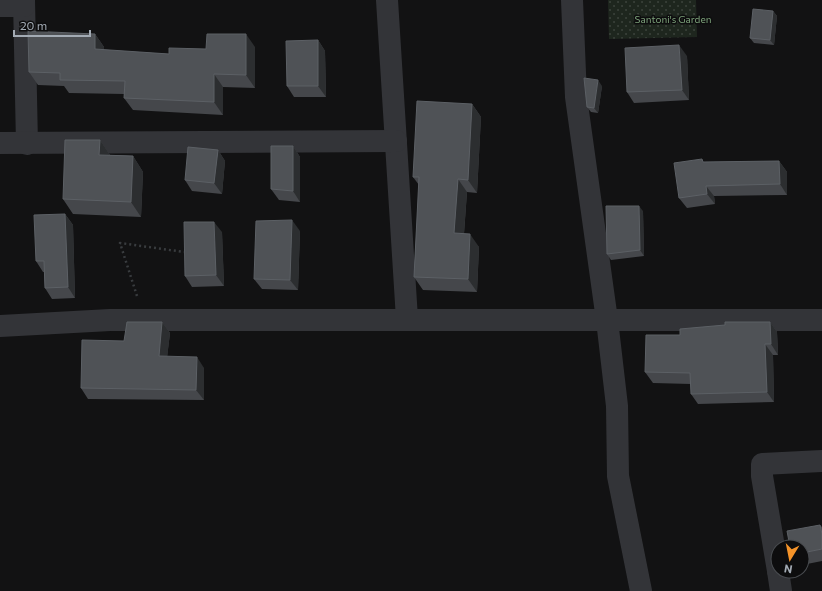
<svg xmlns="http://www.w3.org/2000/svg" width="822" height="591" font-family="Commissioner,sans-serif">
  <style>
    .park { fill: url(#park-dots) }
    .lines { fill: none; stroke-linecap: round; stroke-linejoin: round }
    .path { stroke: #393c3f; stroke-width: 2.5; stroke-dasharray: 2 3; stroke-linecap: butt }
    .minor { stroke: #333438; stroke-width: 22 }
    .wall { fill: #45474b }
    .shaded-wall { fill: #2c2e30 }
    .building { fill: #4f5256; stroke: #5c6065 }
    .labels { text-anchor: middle; stroke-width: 3; stroke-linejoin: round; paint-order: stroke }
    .park-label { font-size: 10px; fill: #7ca079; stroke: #0d0d0e }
  </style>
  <defs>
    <pattern id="park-dots" width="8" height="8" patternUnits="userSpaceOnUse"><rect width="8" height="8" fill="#1e261e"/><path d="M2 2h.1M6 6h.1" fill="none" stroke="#3c433c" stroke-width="1.8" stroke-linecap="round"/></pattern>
  </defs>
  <rect width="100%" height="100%" fill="#121213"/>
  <polygon class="park" points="608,0 696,0 697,37 609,39"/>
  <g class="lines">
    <polyline class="path" points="137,296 120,243 184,252"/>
    <g class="minor">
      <polyline points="24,0 27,144"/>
      <polyline points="387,0 407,319"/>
      <polyline points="572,0 576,97 607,320 617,406 618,476 641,591"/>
      <polyline points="0,6 24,6"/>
      <polyline points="0,143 396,141"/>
      <polyline points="0,326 110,320 822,320"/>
      <polyline points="778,571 762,476 762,464 822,461"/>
      <polyline points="778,571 781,591"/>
    </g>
  </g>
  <g class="wall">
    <polygon points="773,11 777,16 774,45 754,43 750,38"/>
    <polygon points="95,34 104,47 104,50 169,54 206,49 255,47 255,88 223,87 223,115 133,110 124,98 124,94 69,93 64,86 38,85 29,72"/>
    <polygon points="318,40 325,51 326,97 294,97 287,86"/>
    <polygon points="687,56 689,100 634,103 627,92"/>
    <polygon points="602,86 598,113 591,112 587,107"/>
    <polygon points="472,104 481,117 477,193 467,192 464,234 479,247 477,292 423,290 414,277 419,185 413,177"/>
    <polygon points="100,140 110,155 133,156 143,172 141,217 73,214 63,199"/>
    <polygon points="293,146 300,157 300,202 279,200 271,189"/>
    <polygon points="218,150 225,161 222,194 192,191 185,180"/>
    <polygon points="779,161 787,172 787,195 714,196 715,204 687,208 679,198 704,162"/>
    <polygon points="643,211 644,256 611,260 607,254"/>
    <polygon points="65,214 73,225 75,298 52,299 45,288 44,272 43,272 36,261"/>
    <polygon points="300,231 298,290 262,289 254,279"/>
    <polygon points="222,232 224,286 192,287 185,276"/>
    <polygon points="162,322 170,333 167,357 204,368 204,400 88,399 81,388 124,341"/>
    <polygon points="770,322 777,332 778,355 773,355 774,402 698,404 691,394 691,384 653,383 645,372 680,335"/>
    <polygon points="820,525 822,527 822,561 802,565 802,547"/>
  </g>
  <g class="shaded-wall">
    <polygon points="773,11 777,16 774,45 770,40"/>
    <polygon points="95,34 104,47 104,62 95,49"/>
    <polygon points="246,34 255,47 255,88 246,75"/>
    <polygon points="318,40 325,51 326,97 318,86"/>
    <polygon points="679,45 687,56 689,100 682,90"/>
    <polygon points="214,74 223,87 223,115 214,102"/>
    <polygon points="598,80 602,86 598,113 594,108"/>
    <polygon points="472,104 481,117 477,193 468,180"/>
    <polygon points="100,140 110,155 110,170 99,155"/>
    <polygon points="293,146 300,157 300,202 293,191"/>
    <polygon points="218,150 225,161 222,194 214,183"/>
    <polygon points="133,156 143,172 141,217 131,202"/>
    <polygon points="779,161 787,172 787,195 780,184"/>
    <polygon points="458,179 467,192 463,246 454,233"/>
    <polygon points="706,186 714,196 715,204 707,194"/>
    <polygon points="639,206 643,211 644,256 640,250"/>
    <polygon points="65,214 73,225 75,298 68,287"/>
    <polygon points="292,220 300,231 298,290 290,280"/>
    <polygon points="214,222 222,232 224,286 216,275"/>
    <polygon points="470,234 479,247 477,292 468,279"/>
    <polygon points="162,322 170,333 166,367 159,356"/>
    <polygon points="770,322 777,332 778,355 771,344"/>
    <polygon points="765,344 773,355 774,402 767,392"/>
    <polygon points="197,357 204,368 204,400 196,390"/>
  </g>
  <g class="building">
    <polygon points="753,9 773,11 770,40 750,38"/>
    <polygon points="28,31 95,34 95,49 169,54 169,48 206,49 207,34 246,34 246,75 214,74 214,102 124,98 125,81 60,80 60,73 29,72"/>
    <polygon points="318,40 318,86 287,86 286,41"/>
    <polygon points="679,45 682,90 627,92 625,48"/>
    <polygon points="584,78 598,80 594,108 587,107"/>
    <polygon points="417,101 472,104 468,180 458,179 454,233 470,234 468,279 414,277 419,177 413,177"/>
    <polygon points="65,140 100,140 99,155 133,156 131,202 63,199"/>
    <polygon points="271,146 293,146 293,191 271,189"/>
    <polygon points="188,147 218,150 214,183 185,180"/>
    <polygon points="702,159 703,162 779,161 780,184 706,186 707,194 679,198 674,163"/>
    <polygon points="606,206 639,206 640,250 607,254"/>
    <polygon points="65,214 68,287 45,288 44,261 36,261 34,215"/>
    <polygon points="292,220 290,280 254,279 256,221"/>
    <polygon points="184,222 214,222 216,275 185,276"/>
    <polygon points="127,322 162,322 159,356 197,357 196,390 81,388 82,340 124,341"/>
    <polygon points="725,322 770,322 771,344 765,344 767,392 691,394 690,373 645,372 646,335 680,335 680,329 725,325"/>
    <polygon points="820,525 822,534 822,549 802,553 802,547 790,547 787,531"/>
  </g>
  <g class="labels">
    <g class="park-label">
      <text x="673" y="23">Santoni's Garden</text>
    </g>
  </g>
  <g transform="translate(790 559) rotate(190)"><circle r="19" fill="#0d0d0e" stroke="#494c50"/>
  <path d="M0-3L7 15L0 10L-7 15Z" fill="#f49329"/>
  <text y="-6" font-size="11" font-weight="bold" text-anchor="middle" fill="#a3abb4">N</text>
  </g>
  <path d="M14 30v6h76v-6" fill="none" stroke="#a3abb4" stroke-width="2"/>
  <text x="20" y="30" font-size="12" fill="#a3abb4" stroke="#0d0d0e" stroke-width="3" paint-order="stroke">20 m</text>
</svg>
